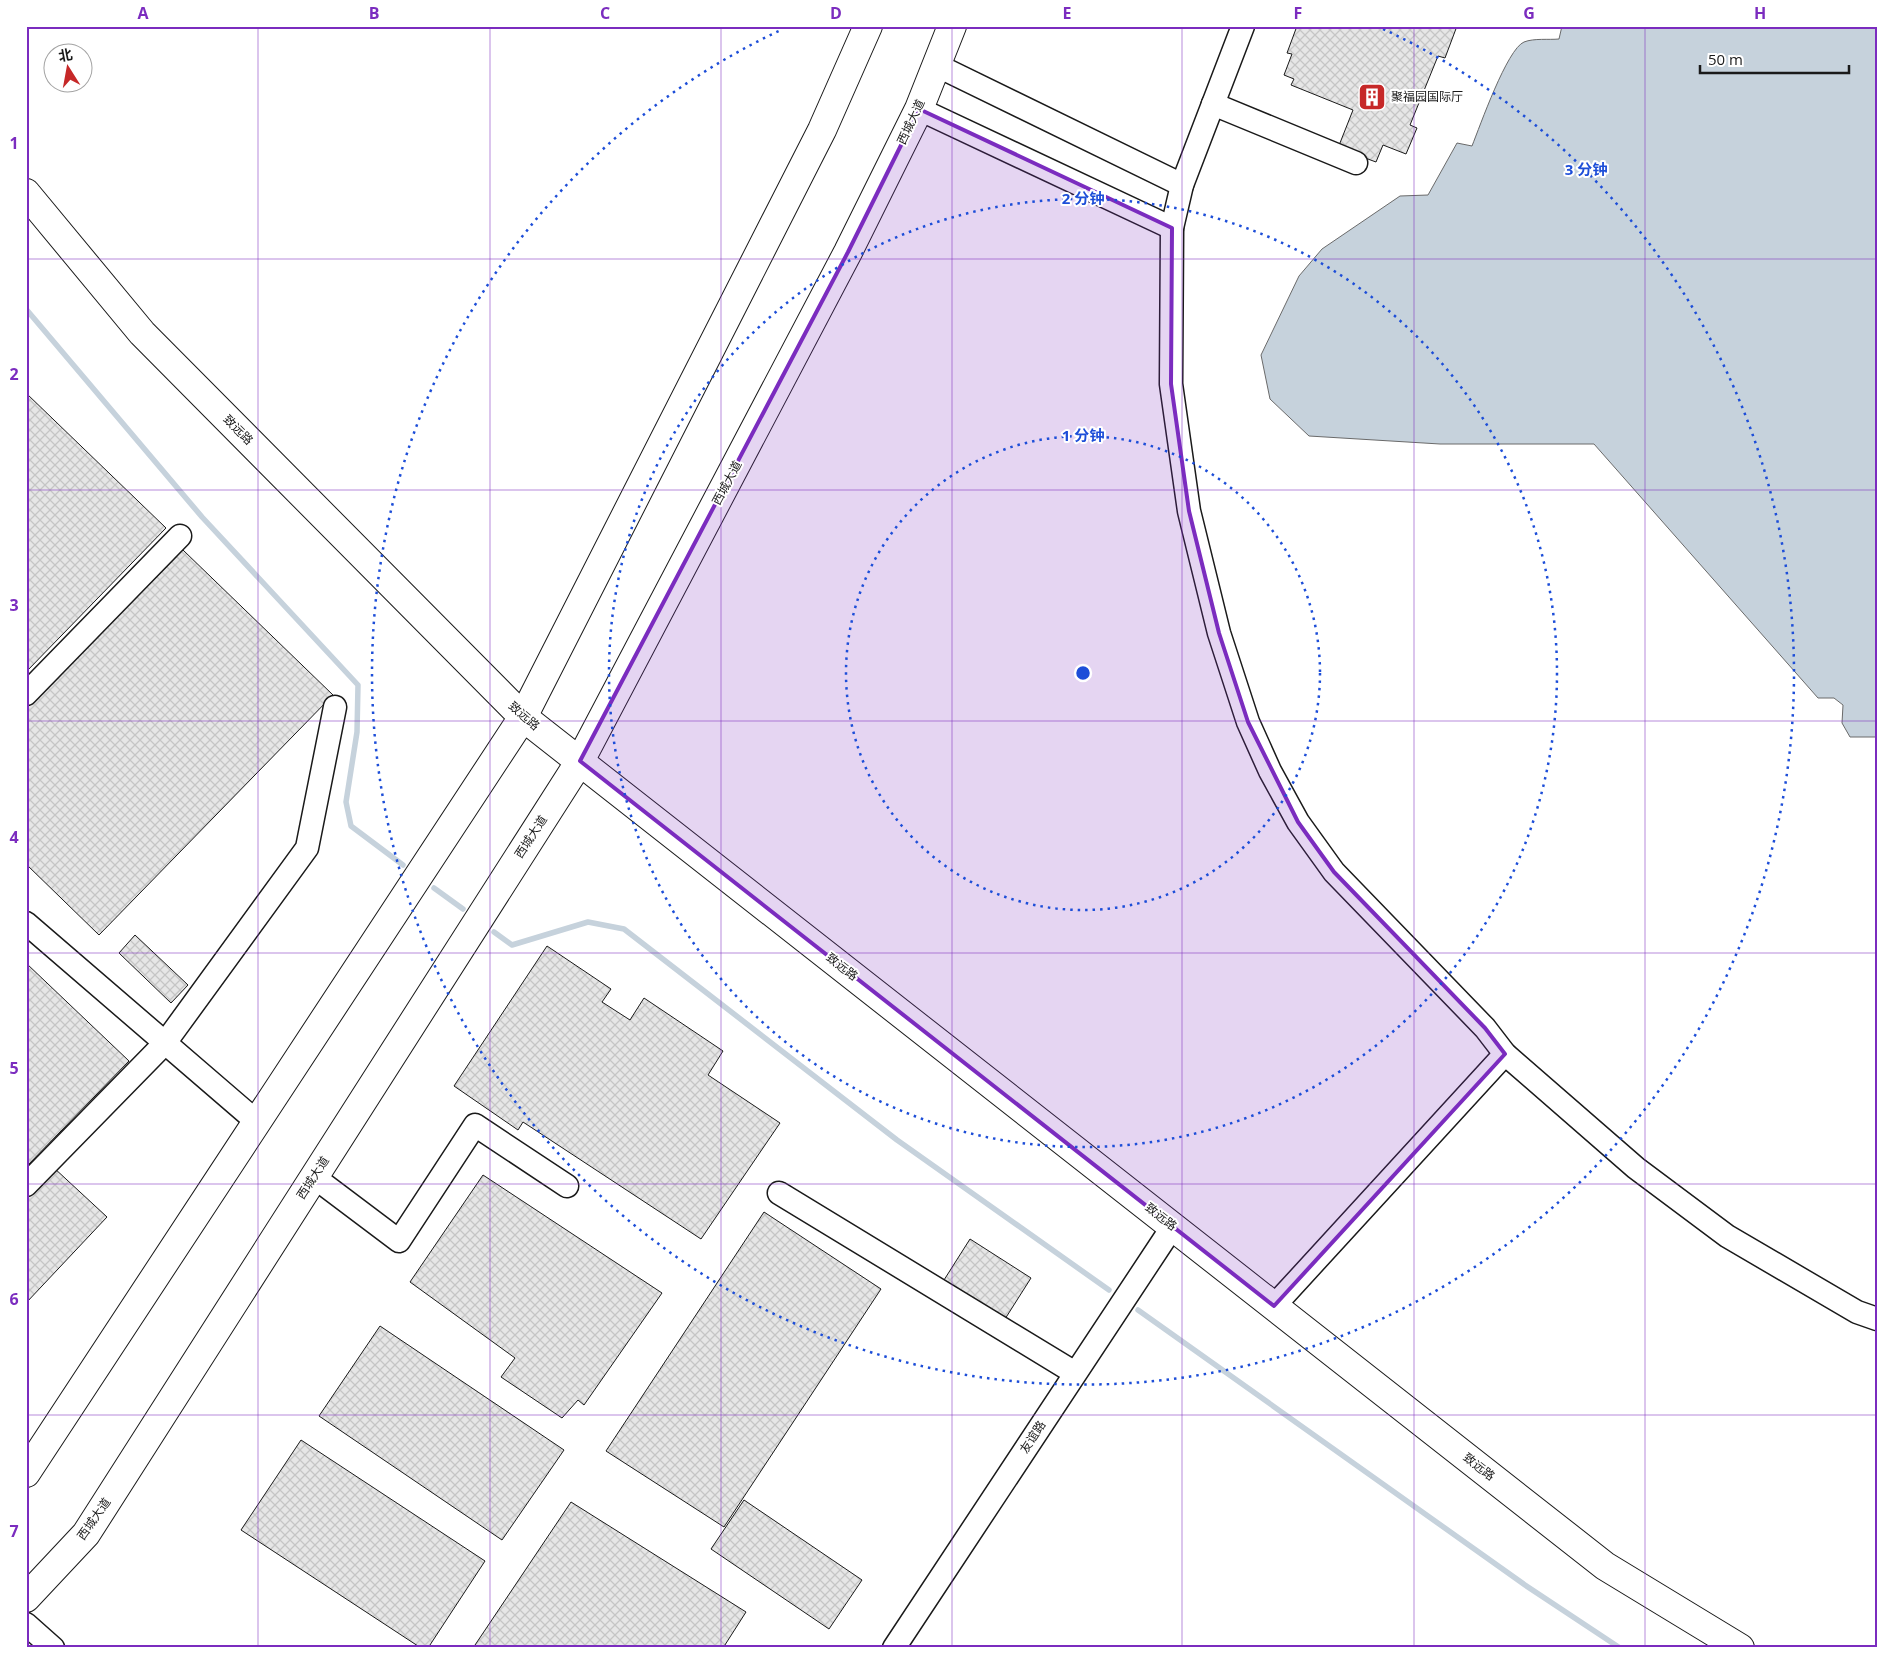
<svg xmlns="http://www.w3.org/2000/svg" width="1903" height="1674" font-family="'Open Sans','Noto Sans SC',sans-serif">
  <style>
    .water { fill: #c6d2dc; stroke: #6a6a6a }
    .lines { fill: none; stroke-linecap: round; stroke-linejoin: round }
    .stream { stroke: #c6d2dc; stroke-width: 5.5 }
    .building { fill: url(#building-cross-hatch); stroke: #1a1a1a }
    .minor-casing { stroke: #1a1a1a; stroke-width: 25 }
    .major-casing { stroke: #1a1a1a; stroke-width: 30 }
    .highway-casing { stroke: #1a1a1a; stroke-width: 30 }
    .minor { stroke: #fff; stroke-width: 22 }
    .major { stroke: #fff; stroke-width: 28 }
    .highway { stroke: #fff; stroke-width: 28 }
    .marked { fill: #7b2cbf; fill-opacity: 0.2; stroke: #7b2cbf; stroke-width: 4; stroke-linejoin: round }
    .grid { fill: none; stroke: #7b2cbf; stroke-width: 1; stroke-opacity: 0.55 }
    .ring { fill: none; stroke: #1d4ed8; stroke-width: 2.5; stroke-dasharray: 2.5 5 }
    .labels { text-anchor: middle; stroke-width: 4; stroke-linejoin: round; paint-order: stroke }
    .poi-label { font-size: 12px; fill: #1a1a1a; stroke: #fff; text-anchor: start }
    .street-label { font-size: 12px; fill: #1a1a1a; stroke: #fff }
    .centre { fill: #1d4ed8; stroke: #fff; stroke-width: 2.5 }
    .ring-label { font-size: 15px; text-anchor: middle; font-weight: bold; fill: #1d4ed8; stroke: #fff; stroke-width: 4; stroke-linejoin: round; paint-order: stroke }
    .neatline { fill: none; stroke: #7b2cbf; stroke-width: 2 }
    .grid-label { font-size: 16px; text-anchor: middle; font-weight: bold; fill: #7b2cbf }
  </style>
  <defs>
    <pattern id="building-cross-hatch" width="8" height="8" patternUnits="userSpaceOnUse" patternTransform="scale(1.25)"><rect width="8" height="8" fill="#e6e6e6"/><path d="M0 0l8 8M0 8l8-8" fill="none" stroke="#c5c5c5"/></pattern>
  </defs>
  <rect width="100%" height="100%" fill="#fff"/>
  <path class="water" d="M1562,26H1877V737H1850L1842,723L1843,705L1834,698H1818L1594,444H1440L1309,436L1270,399L1261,355L1299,276L1322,249L1400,196L1428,195L1457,143L1472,146C1480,126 1507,49 1524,42C1534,38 1549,40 1559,39Z"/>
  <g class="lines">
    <g class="stream">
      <polyline points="26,309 202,517 358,685 357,732 346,802 351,826 403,865"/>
      <polyline points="434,888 463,909"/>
      <polyline points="494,932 512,945 588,922 624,929 897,1140 1109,1290"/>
      <polyline points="1138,1310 1525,1585 1620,1648"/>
    </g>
  </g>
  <g class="building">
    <polygon points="1297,26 1457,26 1445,58 1438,56 1410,125 1417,128 1406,154 1383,145 1376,162 1338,148 1353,110 1291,85 1294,79 1284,75 1292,54 1287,53"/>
    <polygon points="26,393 166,528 26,672"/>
    <polygon points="183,550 333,695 99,935 26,864 26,709"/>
    <polygon points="135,935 188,985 171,1003 119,953"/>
    <polygon points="547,946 611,989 602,1002 630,1020 644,998 723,1051 708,1075 780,1123 701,1239 523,1122 518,1130 454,1086"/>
    <polygon points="26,963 129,1061 26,1167"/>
    <polygon points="53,1167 107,1217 26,1303 26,1196"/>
    <polygon points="483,1175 662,1293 584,1405 578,1400 562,1418 501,1377 515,1358 410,1282"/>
    <polygon points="764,1212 881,1289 724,1527 606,1451"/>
    <polygon points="970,1239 1031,1278 1005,1319 944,1280"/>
    <polygon points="380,1326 564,1450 502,1540 319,1416"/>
    <polygon points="301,1440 485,1561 428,1648 421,1648 241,1530"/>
    <polygon points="744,1500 862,1580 829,1629 711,1549"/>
    <polygon points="571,1502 746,1612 723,1648 473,1648"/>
  </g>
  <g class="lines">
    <g class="minor-casing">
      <g id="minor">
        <polyline points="1243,26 1182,185 1172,228 1171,384 1189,511 1219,633 1248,722 1270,771 1298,822 1334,872 1485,1028 1505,1054 1636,1168 1727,1236 1857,1312 1877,1319"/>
        <polyline points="936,65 1182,185"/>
        <polyline points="1213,104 1356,163"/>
        <polyline points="919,109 1172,228"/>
        <polyline points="26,694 180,536"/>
        <polyline points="26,923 257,1122"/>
        <polyline points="314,1177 399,1241 475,1125 567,1186"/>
        <polyline points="26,1185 165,1043 307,848 335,707"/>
        <polyline points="779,1193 1075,1373"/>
        <polyline points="1274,1306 1505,1054"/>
        <polyline points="26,1624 53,1648"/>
        <polyline points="894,1648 1173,1226"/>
      </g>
    </g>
    <g class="major-casing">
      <polyline id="major" points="26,193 142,333 523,717 1605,1566 1740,1648"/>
    </g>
    <g class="highway-casing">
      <g id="highway">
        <polyline points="26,1473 523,717 822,130 868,26"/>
        <polyline points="26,1598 86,1534 580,761 848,252 919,109 952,26"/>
      </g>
    </g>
    <use href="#minor" class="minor"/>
    <use href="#major" class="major"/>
    <use href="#highway" class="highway"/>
  </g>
  <path class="marked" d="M919,109L1172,228L1171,384L1189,511L1219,633L1248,722L1298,822L1334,872L1485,1028L1505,1054L1274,1306L580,761L848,252Z"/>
  <path class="grid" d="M258,26V1648M490,26V1648M721,26V1648M952,26V1648M1182,26V1648M1414,26V1648M1645,26V1648M26,259H1877M26,490H1877M26,721H1877M26,953H1877M26,1184H1877M26,1415H1877"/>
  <g class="ring">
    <circle cx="1083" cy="673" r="237"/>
    <circle cx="1083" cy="673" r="474"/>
    <path d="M1383 29A711 711 0 1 1 783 29"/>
  </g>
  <defs>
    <g id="building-square" transform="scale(1.4375)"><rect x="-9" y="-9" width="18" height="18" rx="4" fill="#c62828" stroke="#fff"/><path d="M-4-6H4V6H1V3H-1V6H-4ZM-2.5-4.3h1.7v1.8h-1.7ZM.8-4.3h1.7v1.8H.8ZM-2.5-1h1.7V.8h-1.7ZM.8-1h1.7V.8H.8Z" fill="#fff"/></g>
  </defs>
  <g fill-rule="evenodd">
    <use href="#building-square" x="1372" y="97"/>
  </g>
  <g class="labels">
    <g class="poi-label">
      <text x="1391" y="101">聚福园国际厅</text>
    </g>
    <g class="street-label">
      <text transform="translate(911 122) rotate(-65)" y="4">西城大道</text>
      <text transform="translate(238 430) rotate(45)" y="4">致远路</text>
      <text transform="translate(727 483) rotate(-62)" y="4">西城大道</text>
      <text transform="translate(524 716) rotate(41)" y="4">致远路</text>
      <text transform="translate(531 837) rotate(-57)" y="4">西城大道</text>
      <text transform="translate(842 967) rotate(38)" y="4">致远路</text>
      <text transform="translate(313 1178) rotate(-57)" y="4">西城大道</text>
      <text transform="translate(1161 1217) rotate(38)" y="4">致远路</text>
      <text transform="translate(1033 1437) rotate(-57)" y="4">友谊路</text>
      <text transform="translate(1479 1467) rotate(38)" y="4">致远路</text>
      <text transform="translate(94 1519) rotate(-55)" y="4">西城大道</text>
    </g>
  </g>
  <circle cx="1083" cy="673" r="8" class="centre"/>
  <g class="ring-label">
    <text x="1586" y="175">3 分钟</text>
    <text x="1083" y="204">2 分钟</text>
    <text x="1083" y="441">1 分钟</text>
  </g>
  <rect width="1903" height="1674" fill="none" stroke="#ffffff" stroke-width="55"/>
  <g transform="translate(68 68) rotate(349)"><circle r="24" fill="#ffffff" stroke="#a3a3a3"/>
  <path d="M0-4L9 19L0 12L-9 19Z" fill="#c62828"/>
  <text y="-8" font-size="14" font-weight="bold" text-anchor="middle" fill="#1a1a1a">北</text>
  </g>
  <path d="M1700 65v8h149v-8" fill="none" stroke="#1a1a1a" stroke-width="2.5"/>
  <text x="1708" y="65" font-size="15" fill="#1a1a1a" stroke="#ffffff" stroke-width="4" paint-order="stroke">50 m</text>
  <rect x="28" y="28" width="1848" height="1618" class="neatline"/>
  <g class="grid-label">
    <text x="143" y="19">A</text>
    <text x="374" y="19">B</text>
    <text x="605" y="19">C</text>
    <text x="836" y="19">D</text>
    <text x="1067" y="19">E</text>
    <text x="1298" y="19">F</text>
    <text x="1529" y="19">G</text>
    <text x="1760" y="19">H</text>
    <text x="14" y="149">1</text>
    <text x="14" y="380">2</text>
    <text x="14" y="611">3</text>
    <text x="14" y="843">4</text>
    <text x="14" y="1074">5</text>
    <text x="14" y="1305">6</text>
    <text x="14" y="1537">7</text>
  </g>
</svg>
